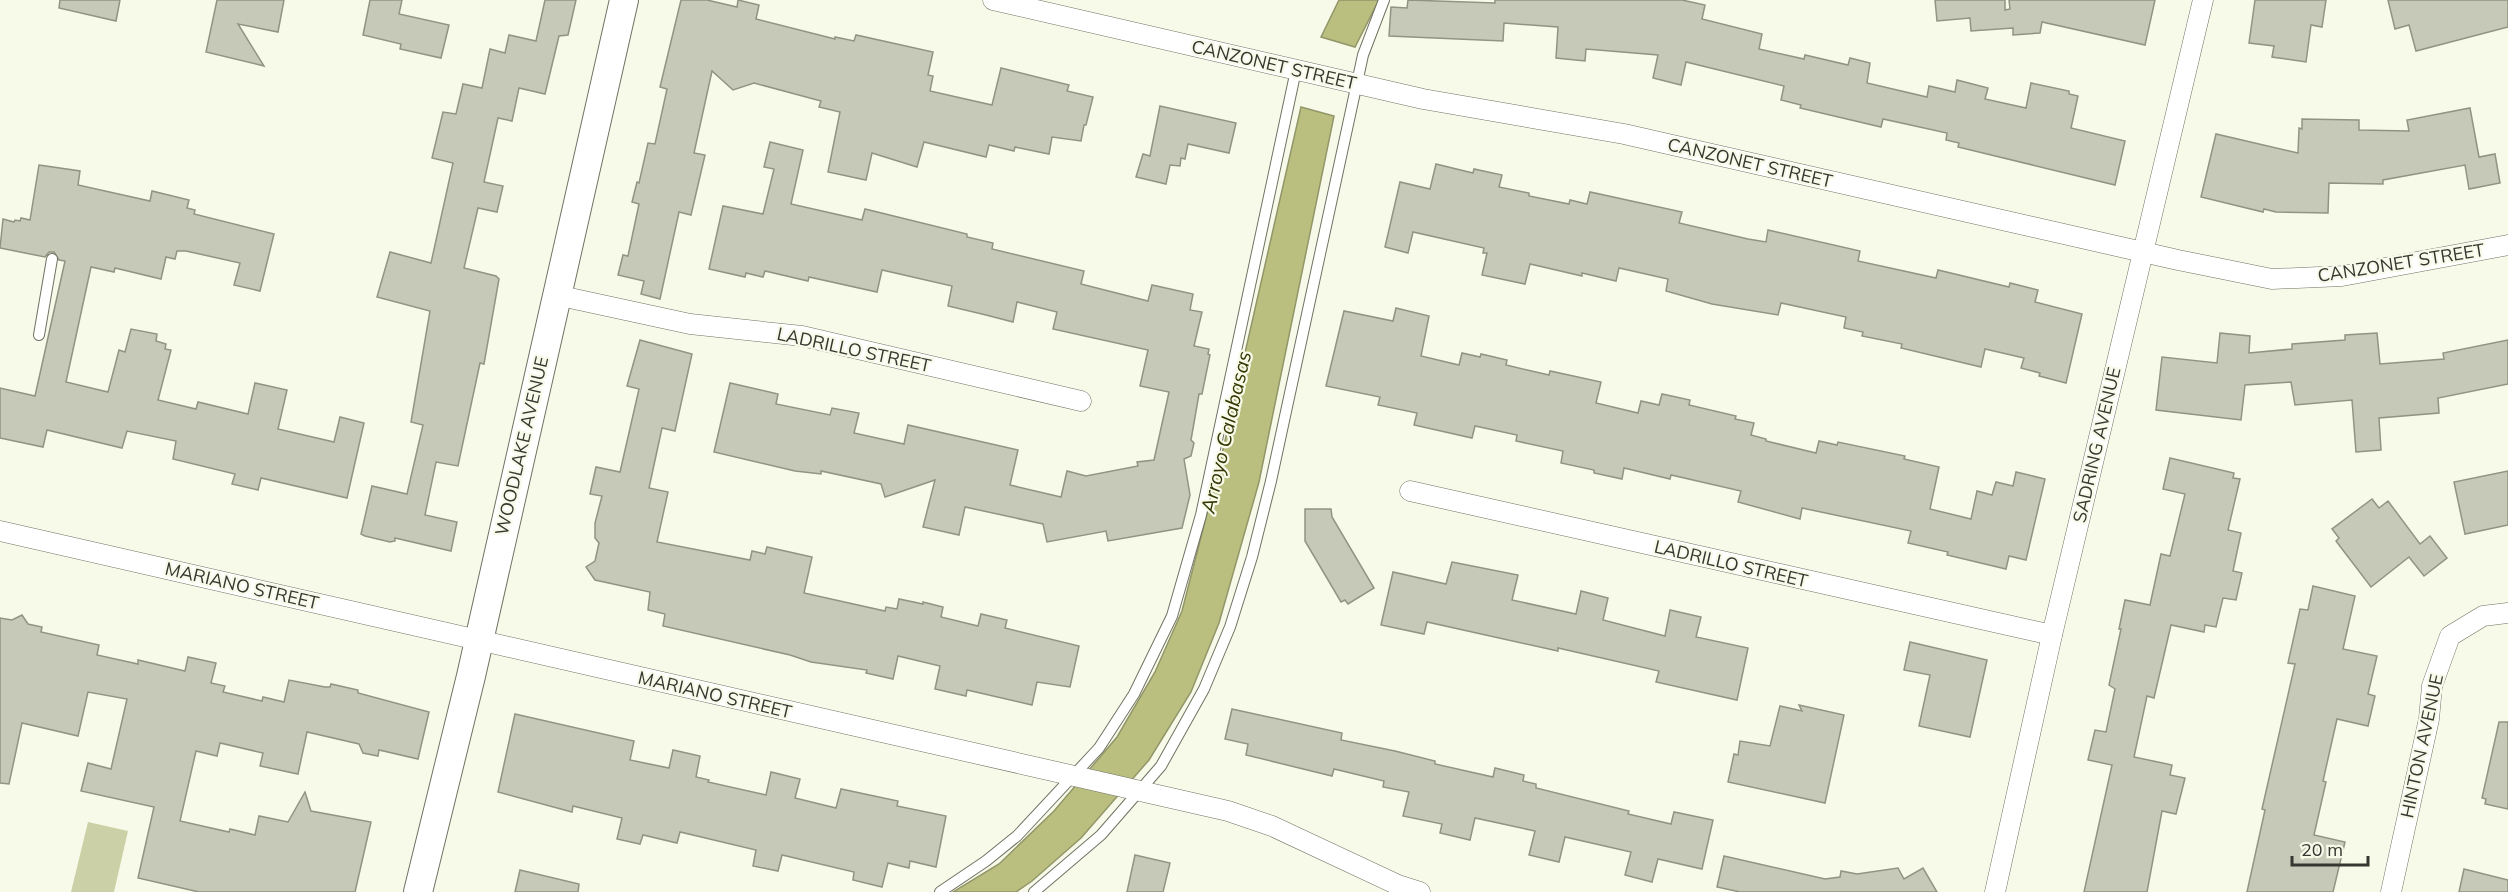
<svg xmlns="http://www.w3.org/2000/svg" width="2508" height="892" font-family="Mulish,sans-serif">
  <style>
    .green { fill: #ccd0a6 }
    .water { fill: #babf80; stroke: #929668; stroke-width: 1.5 }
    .building { fill: #c7c9b8; stroke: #919383; stroke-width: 1.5 }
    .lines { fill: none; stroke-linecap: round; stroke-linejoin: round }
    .lane-casing { stroke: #707263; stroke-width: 12 }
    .street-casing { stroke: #707263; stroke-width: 21 }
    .secondary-casing { stroke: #707263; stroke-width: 30 }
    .lane { stroke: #fff; stroke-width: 10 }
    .street { stroke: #fff; stroke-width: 20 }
    .secondary { stroke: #fff; stroke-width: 28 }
    .labels { text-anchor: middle; stroke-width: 4.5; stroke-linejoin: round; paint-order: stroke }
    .street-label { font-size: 18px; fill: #363731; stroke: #f8fae9 }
    .water-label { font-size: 20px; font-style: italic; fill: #343603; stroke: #f8fae9 }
  </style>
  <rect width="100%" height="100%" fill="#f8fae9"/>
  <polygon class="green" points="88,822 128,831 114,892 71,892"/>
  <g class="water">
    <polygon points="1339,0 1379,0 1355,47 1321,37"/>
    <polygon points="1301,107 1334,116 1259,482 1219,623 1191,692 1149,760 1081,838 1032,881 1016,892 953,892 999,864 1054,811 1117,737 1155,672 1182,611 1219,467"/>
  </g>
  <g class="building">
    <polygon points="60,0 120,0 116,21 59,8"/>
    <polygon points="217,0 284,0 278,32 238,24 264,66 206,52"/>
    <polygon points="370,0 402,0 399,14 449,25 441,58 400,49 401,44 363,35"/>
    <polygon points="545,0 576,0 568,35 559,36 545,94 519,88 512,121 498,118 484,182 503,186 497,212 478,208 464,268 496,276 499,279 484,364 480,363 458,466 436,462 425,515 457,522 451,551 395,538 395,541 390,542 365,536 361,534 372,486 407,494 423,425 411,422 430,311 377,297 390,252 431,263 453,163 432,158 443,112 456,114 463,84 482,88 490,49 505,53 509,35 536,41"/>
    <polygon points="681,0 707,0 737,7 738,0 759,5 756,19 835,39 835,37 854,41 856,35 933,52 928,75 933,76 930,91 992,105 1001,68 1069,85 1067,91 1093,97 1086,125 1084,125 1081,141 1052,137 1049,154 1015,147 1014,151 989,145 986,157 924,142 917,167 872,153 866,180 828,172 840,112 819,107 821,101 754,83 733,90 712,71 694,153 705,155 691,215 679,212 660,299 641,294 644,281 618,275 623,255 628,256 639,204 632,202 637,182 639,183 648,143 655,144 667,89 660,87"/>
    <polygon points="1408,0 1495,3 1495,0 1682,0 1705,5 1702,19 1762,34 1759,49 1804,59 1805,55 1848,65 1850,58 1870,63 1867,83 1927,97 1929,86 1955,92 1957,80 1988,88 1985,99 2026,108 2031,83 2069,91 2069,94 2078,96 2071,128 2125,141 2115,185 1958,147 1959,143 1946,140 1947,133 1883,119 1881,127 1800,108 1801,105 1781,100 1784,86 1686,62 1681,85 1653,78 1658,55 1586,49 1585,61 1556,58 1558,27 1504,23 1503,41 1389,36 1391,7 1407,8"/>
    <polygon points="1935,0 2005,0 2005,10 2010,9 2009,0 2155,0 2145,45 2042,22 2040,33 2013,35 2013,28 1971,31 1970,18 1937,21"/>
    <polygon points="2255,0 2326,0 2322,27 2311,25 2306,62 2272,57 2274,46 2249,43"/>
    <polygon points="2388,0 2508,0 2508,27 2416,51 2409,25 2395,29"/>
    <polygon points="1160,106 1236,123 1229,153 1188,144 1185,159 1181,158 1180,166 1170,165 1166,184 1136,177 1143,154 1150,156"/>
    <polygon points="2470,108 2479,157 2495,154 2500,183 2469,189 2465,165 2383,180 2383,184 2329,183 2328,213 2276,212 2264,209 2263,212 2201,197 2216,134 2298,153 2299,128 2302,129 2302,119 2359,120 2359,130 2409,131 2407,120"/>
    <polygon points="770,142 803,150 791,204 862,220 865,209 967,234 967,237 993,243 992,249 1084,271 1081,284 1148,301 1152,285 1193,294 1190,310 1202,312 1194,346 1209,349 1208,354 1210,355 1202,394 1199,394 1191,440 1194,443 1191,456 1184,459 1190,495 1182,528 1108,541 1106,531 1047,542 1043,524 965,507 959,535 923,527 935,480 885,497 881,484 821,471 821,474 795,471 714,452 730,383 778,394 776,404 830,415 832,408 859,413 854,433 904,444 908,425 1018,450 1010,485 1061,497 1067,471 1086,476 1138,466 1137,462 1154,460 1169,392 1140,386 1148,350 1053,329 1057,312 1017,302 1013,322 986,315 948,306 952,286 882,270 877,292 809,277 808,281 765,271 763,277 746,273 745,277 709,269 723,206 763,214 774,169 764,167"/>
    <polygon points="1436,164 1473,173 1474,169 1502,175 1499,187 1529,193 1529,196 1569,204 1570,200 1587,204 1590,192 1682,212 1679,223 1748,239 1766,242 1768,230 1860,251 1858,261 1936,278 1938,270 2009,287 2010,283 2038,290 2035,302 2082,314 2066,383 2039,376 2040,373 2021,368 2024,358 1985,349 1981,367 1901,348 1902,344 1862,336 1863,332 1844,328 1846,317 1781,303 1778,315 1712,304 1666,291 1668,279 1619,268 1616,281 1582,273 1582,276 1530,264 1525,284 1482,275 1487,253 1483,253 1484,248 1413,232 1408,253 1385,247 1400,182 1430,189"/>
    <polygon points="39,165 80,171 78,185 150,201 152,191 189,200 187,208 195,210 194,214 274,234 260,291 234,285 240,263 186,251 177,251 175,259 166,257 161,279 115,268 114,272 91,267 66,382 108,392 119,350 125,352 131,329 157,334 156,341 166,344 165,349 171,350 158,400 196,409 198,402 248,414 255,383 287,390 278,429 334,442 340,417 364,423 347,498 261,478 258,490 232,484 235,474 173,459 176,441 127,431 122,448 47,430 43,447 0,438 0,388 35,396 65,261 59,260 54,252 49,252 45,257 0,248 3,219 14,222 15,220 20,221 21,218 30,220"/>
    <polygon points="1396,308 1429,316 1421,356 1459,365 1462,353 1480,357 1481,354 1507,360 1506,365 1549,375 1550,371 1601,382 1596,403 1638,413 1641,401 1659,405 1662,394 1690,400 1689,405 1736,416 1735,419 1754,423 1751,435 1766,439 1766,441 1816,453 1819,441 1837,445 1838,442 1905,456 1904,459 1939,467 1930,509 1971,519 1977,491 1992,495 1996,482 2013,486 2016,472 2045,479 2026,560 2009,556 2006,569 1947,555 1948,552 1908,543 1911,531 1802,508 1800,519 1738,502 1741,491 1671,475 1670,479 1624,468 1622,479 1594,473 1594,470 1561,463 1563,451 1516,441 1517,435 1475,426 1472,438 1414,425 1417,413 1378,405 1380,397 1326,386 1344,311 1393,321"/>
    <polygon points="2220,333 2250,336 2249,353 2292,349 2292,344 2345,340 2345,335 2377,333 2380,364 2444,359 2443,353 2508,340 2508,384 2438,398 2439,413 2379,418 2381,450 2356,452 2352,400 2295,405 2291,382 2245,385 2241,420 2156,410 2162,357 2217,363"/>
    <polygon points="640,340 692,354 675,431 662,428 649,488 668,492 657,542 750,560 752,551 765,554 767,547 812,557 804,593 885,611 886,607 897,609 899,599 923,604 923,602 943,607 941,617 978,626 981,614 1007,620 1005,628 1079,646 1070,687 1037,682 1032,705 967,690 966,696 935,689 940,666 898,656 893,679 866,673 867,670 811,662 790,655 663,626 665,614 648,610 650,592 595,580 586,567 595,561 599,543 595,538 595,523 602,496 590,494 596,467 620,472 639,389 627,386"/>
    <polygon points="2170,458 2234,473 2233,478 2240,479 2228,530 2241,533 2233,571 2242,573 2236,600 2223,598 2216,627 2205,625 2204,632 2171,625 2154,698 2147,696 2134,757 2172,765 2170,775 2185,778 2176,814 2162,811 2147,892 2084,892 2112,765 2088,760 2095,730 2106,732 2115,689 2109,685 2121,629 2119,629 2125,600 2150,605 2161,554 2170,556 2185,494 2163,489"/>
    <polygon points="2508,471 2508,525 2465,534 2454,482"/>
    <polygon points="2372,499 2379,508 2388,501 2420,544 2430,536 2447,558 2424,576 2409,557 2371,587 2336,541 2339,538 2332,529"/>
    <polygon points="1305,509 1331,509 1332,517 1374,588 1348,604 1345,600 1341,602 1305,541"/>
    <polygon points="1452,562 1518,575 1512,600 1576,614 1581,591 1608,598 1603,620 1665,636 1670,610 1701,617 1696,637 1748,648 1737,700 1656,682 1659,671 1558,648 1558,651 1427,622 1424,634 1381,625 1393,572 1446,584"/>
    <polygon points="2313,586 2355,596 2343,649 2377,656 2368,694 2375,696 2368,726 2337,719 2323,781 2326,782 2314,835 2345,842 2333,892 2247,892 2265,810 2262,809 2295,664 2288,663 2300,609 2308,610"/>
    <polygon points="22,615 28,624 42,627 41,632 99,645 97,655 138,664 138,660 185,671 188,657 216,663 211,683 225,686 223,692 262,701 263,697 284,702 289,680 325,687 330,687 331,684 358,690 358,693 429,712 418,759 379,750 378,756 363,753 359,744 307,732 298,774 260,766 263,753 220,743 217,756 196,751 180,821 229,832 230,829 255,835 259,816 288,822 305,792 311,811 371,822 355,892 199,892 138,878 154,807 81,791 88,763 111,769 127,699 88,692 78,736 22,723 9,784 0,783 0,618 12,620"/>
    <polygon points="1910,642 1987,660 1970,737 1919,726 1930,675 1904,670"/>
    <polygon points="1799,705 1844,715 1825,803 1728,782 1734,754 1738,755 1740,741 1770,746 1780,706 1802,711"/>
    <polygon points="1232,709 1342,733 1341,740 1395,751 1435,761 1435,764 1493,777 1495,768 1524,775 1523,781 1536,784 1536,788 1629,811 1628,814 1671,824 1674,812 1713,820 1702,869 1658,859 1652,882 1625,875 1631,852 1565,837 1559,862 1529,855 1535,831 1475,818 1470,840 1440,833 1442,824 1403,816 1409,792 1383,787 1384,781 1334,769 1332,776 1246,755 1248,744 1225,739"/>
    <polygon points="515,714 634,741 630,760 669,768 673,750 700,756 696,777 709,780 708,782 766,795 771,772 800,779 795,798 836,808 841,789 898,801 897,806 946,816 936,867 910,861 909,868 888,863 882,887 853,880 854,872 782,855 778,871 753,866 756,850 680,832 677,843 643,835 640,844 617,839 622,818 573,806 572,812 498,792"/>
    <polygon points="2499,722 2508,722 2508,809 2485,804 2486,799 2482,798"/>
    <polygon points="1135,855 1170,863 1163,892 1127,892"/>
    <polygon points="1724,856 1825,879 1840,877 1841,871 1857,874 1898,868 1904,879 1923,868 1937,892 1740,892 1717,887"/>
    <polygon points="2464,869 2508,880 2508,892 2459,892"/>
    <polygon points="520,870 579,884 578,892 515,892"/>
  </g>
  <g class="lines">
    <g class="lane-casing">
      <g id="lane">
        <polyline points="39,335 52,259"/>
        <polyline points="940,892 986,861 1017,836 1099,748 1134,694 1172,616 1201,515 1296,70"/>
        <polyline points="1034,892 1101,835 1161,766 1204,689 1230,627 1252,557 1271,481 1363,55 1384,0"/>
      </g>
    </g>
    <g class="street-casing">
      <g id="street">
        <polyline points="993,0 1423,99 1624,134 2178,260 2272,279 2342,276 2508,245"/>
        <polyline points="556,295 690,324 802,336 1081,401"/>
        <polyline points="1410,491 2052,635"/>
        <polyline points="0,531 1228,811 1272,826 1398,885 1420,892"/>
        <polyline points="1995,892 2052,635 2203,0"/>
        <polyline points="2391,892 2429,719 2432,686 2450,636 2483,616 2508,613"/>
      </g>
    </g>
    <g class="secondary-casing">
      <polyline id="secondary" points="418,892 471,676 624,0"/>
    </g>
    <use href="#lane" class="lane"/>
    <use href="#street" class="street"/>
    <use href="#secondary" class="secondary"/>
  </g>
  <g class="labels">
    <g class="street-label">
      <text transform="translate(1274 65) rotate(13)" y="6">CANZONET STREET</text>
      <text transform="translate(1750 163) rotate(13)" y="6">CANZONET STREET</text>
      <text transform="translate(2401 263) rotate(-9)" y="6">CANZONET STREET</text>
      <text transform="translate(854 350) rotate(12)" y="6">LADRILLO STREET</text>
      <text transform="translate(2097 445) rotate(-77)" y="6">SADRING AVENUE</text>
      <text transform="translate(522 446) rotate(-77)" y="6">WOODLAKE AVENUE</text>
      <text transform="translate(1731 564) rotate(13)" y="6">LADRILLO STREET</text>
      <text transform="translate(242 586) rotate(13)" y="6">MARIANO STREET</text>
      <text transform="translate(715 695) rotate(13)" y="6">MARIANO STREET</text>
      <text transform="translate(2422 746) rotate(-78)" y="6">HINTON AVENUE</text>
    </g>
    <g class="water-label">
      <text transform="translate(1226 432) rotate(-77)" y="7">Arroyo Calabasas</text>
    </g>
  </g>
  <path d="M2292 856v9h76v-9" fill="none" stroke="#363731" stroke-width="3"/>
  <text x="2301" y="856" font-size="18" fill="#363731" stroke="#f8fae9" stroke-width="4.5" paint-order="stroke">20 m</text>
</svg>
